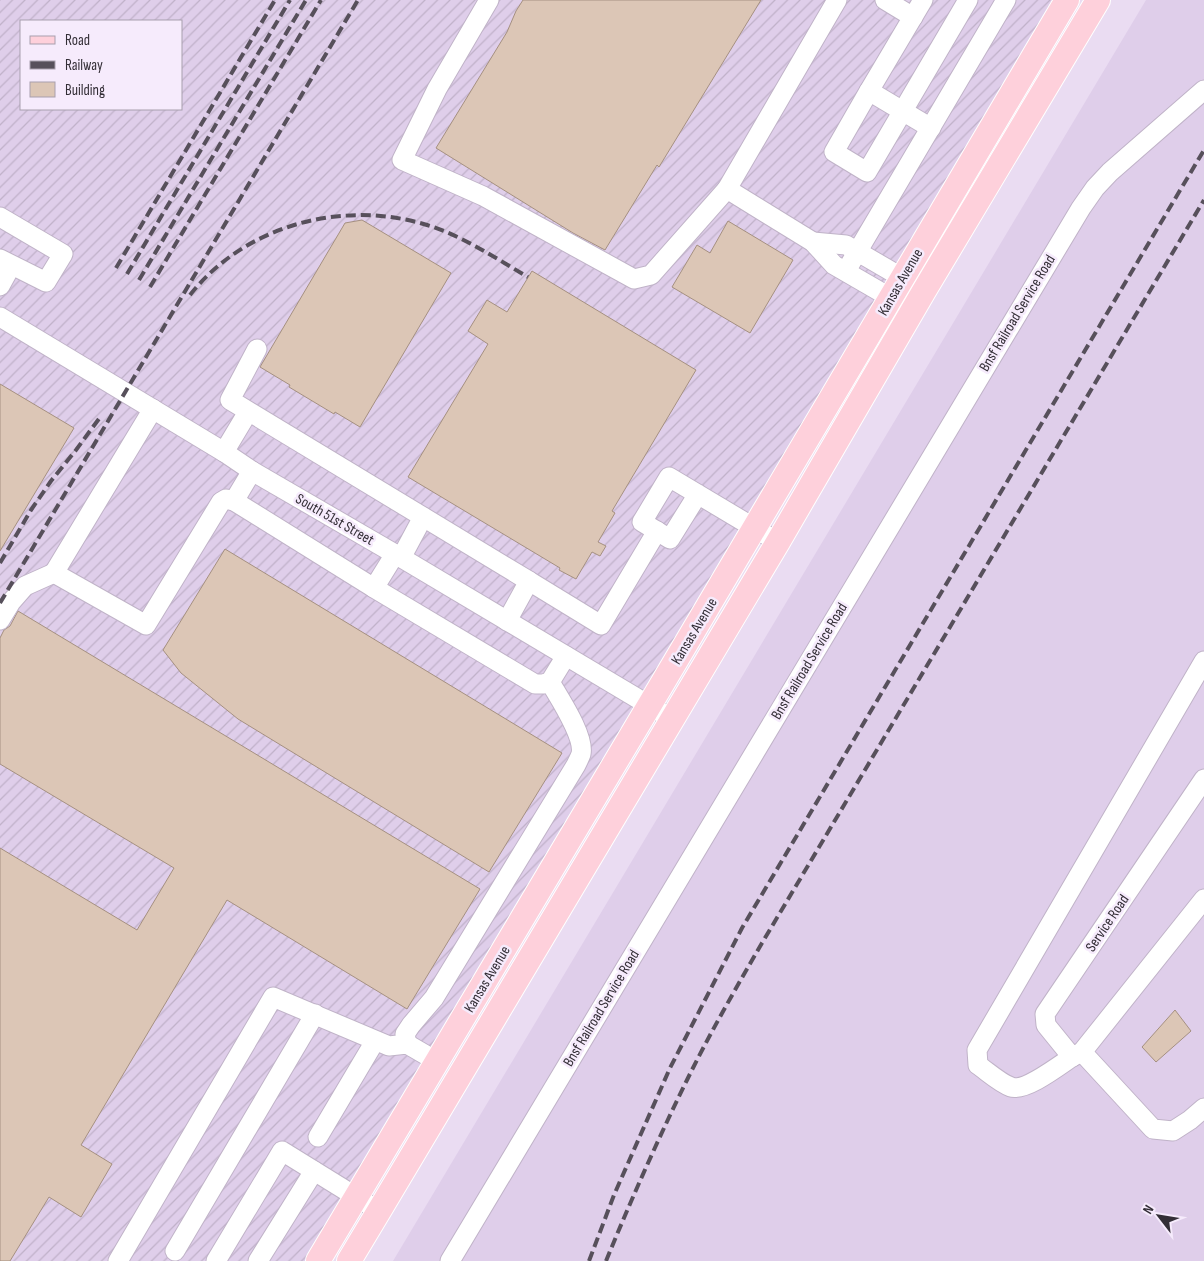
<svg xmlns="http://www.w3.org/2000/svg" width="1204" height="1261" font-family="'Sofia Sans Condensed',sans-serif">
  <style>
    .built { fill: #dfceea }
    .industrial { fill: url(#industrial-furrows); fill-rule: evenodd }
    .building { fill: #dcc6b6; stroke: #a59081 }
    .lines { fill: none; stroke-linecap: round; stroke-linejoin: round }
    .minor-casing { stroke: #c0b3c8; stroke-width: 21 }
    .major-casing { stroke: #fff; stroke-width: 26 }
    .minor { stroke: #fff; stroke-width: 19 }
    .major { stroke: #fed0db; stroke-width: 24 }
    .rail { stroke: #57505b; stroke-width: 4; stroke-dasharray: 10 5; stroke-linecap: butt }
    .labels { text-anchor: middle; stroke-width: 5; stroke-linejoin: round; paint-order: stroke }
    .street-label { font-size: 15px; fill: #332e36; stroke: #f6ebfc }
  </style>
  <defs>
    <pattern id="industrial-furrows" width="10" height="10" patternUnits="userSpaceOnUse" patternTransform="scale(1.25)"><rect width="10" height="10" fill="#dfceea"/><path d="M-1 1l2-2M0 10L10 0M9 11l2-2" fill="none" stroke="#c0b1c9"/></pattern>
  </defs>
  <rect width="100%" height="100%" fill="#eadcf2"/>
  <polygon class="built" points="1146,0 1204,0 1204,1261 393,1261"/>
  <path class="industrial" d="M0,0H1063L311,1261H0ZM21,21H181V109H21Z"/>
  <g class="building">
    <polygon points="523,0 761,0 659,167 657,165 605,250 573,233 436,148 507,32 516,11"/>
    <polygon points="362,220 451,273 360,427 335,412 334,414 289,387 290,385 260,367 345,223"/>
    <polygon points="728,221 793,260 750,333 672,287 697,245 710,253"/>
    <polygon points="532,271 696,370 612,511 615,513 598,542 606,546 600,556 592,552 576,579 559,570 560,568 408,477 488,344 468,331 487,300 507,312"/>
    <polygon points="0,384 74,428 0,551"/>
    <polygon points="225,549 562,753 489,872 238,719 181,673 163,650"/>
    <polygon points="18,611 480,889 407,1009 227,900 81,1145 112,1164 81,1217 49,1197 10,1261 0,1261 0,848 137,930 174,868 0,764 0,638 4,630 10,626"/>
    <polygon points="1175,1010 1191,1031 1156,1062 1142,1047"/>
  </g>
  <g class="lines">
    <g class="minor-casing">
      <g id="minor">
        <polyline points="489,0 437,89 402,160 483,196 634,279 651,275 727,189 813,242 834,265 891,298"/>
        <polyline points="885,0 913,17"/>
        <polyline points="923,0 869,91 931,128"/>
        <polyline points="869,91 834,152 867,172 968,0"/>
        <polyline points="727,189 837,0"/>
        <polyline points="0,217 63,254 46,282 0,259"/>
        <polyline points="813,242 846,245 913,284"/>
        <polyline points="846,271 1006,0"/>
        <polyline points="0,286 11,266"/>
        <polyline points="0,317 224,452 252,471 395,554 672,719"/>
        <polyline points="257,349 230,400 529,581"/>
        <polyline points="153,409 54,573 146,625 221,502 226,499 234,501 252,471"/>
        <polyline points="224,452 248,412"/>
        <polyline points="698,494 670,539 642,522 669,477 778,542"/>
        <polyline points="234,501 374,588"/>
        <polyline points="395,554 374,588 535,684 543,684 550,682 566,656"/>
        <polyline points="401,558 423,517"/>
        <polyline points="0,620 11,602 25,586 54,573"/>
        <polyline points="507,621 529,581 601,625 657,531"/>
        <polyline points="1204,779 1045,1014 1046,1025 1072,1057 1082,1052 1204,899"/>
        <path d="M407,1044L405,1034L411,1025L434,998L576,765C578,761 580,757 581,754C585,736 559,698 550,682"/>
        <polyline points="1082,1052 1153,1129 1173,1131 1190,1120 1204,1108"/>
        <path d="M1072,1057C1060,1065 1025,1092 1011,1087C1000,1083 988,1072 978,1065L977,1050L1204,661"/>
        <polyline points="318,1137 375,1041"/>
        <polyline points="175,1251 315,1014"/>
        <polyline points="118,1261 273,997 389,1046 407,1044 438,1062"/>
        <polyline points="216,1261 282,1151 379,1211"/>
        <polyline points="258,1261 314,1171"/>
        <polyline points="450,1261 1081,208 1095,188 1110,172 1204,90"/>
      </g>
    </g>
    <g class="major-casing">
      <g id="major">
        <polyline points="318,1261 649,706 1067,0"/>
        <polyline points="349,1261 379,1211 778,542 924,291 1098,0"/>
      </g>
    </g>
    <use href="#minor" class="minor"/>
    <use href="#major" class="major"/>
    <g class="rail">
      <polyline points="116,268 275,0"/>
      <polyline points="127,274 290,0"/>
      <polyline points="139,280 306,0"/>
      <polyline points="150,287 321,0"/>
      <path d="M190,295C245,225 343,199 427,225C463,236 495,258 528,277"/>
      <polyline points="0,563 31,510 51,481 76,450 101,416"/>
      <polyline points="0,603 358,0"/>
      <polyline points="589,1261 614,1195 670,1068 742,928 1204,150"/>
      <path d="M606,1261C631,1200 658,1139 687,1080C710,1033 736,988 762,943L1204,200"/>
    </g>
  </g>
  <g class="labels">
    <g class="street-label">
      <text transform="translate(900 282) rotate(-60)" y="5">Kansas Avenue</text>
      <text transform="translate(1017 313) rotate(-59)" y="5">Bnsf Railroad Service Road</text>
      <text transform="translate(335 519) rotate(30)" y="5">South 51st Street</text>
      <text transform="translate(694 631) rotate(-59)" y="5">Kansas Avenue</text>
      <text transform="translate(809 661) rotate(-59)" y="5">Bnsf Railroad Service Road</text>
      <text transform="translate(1107 923) rotate(-56)" y="5">Service Road</text>
      <text transform="translate(487 979) rotate(-59)" y="5">Kansas Avenue</text>
      <text transform="translate(601 1008) rotate(-59)" y="5">Bnsf Railroad Service Road</text>
    </g>
  </g>
  <rect x="20" y="20" width="162" height="90" fill="#f6ebfc" stroke="#a89fad"/>
  <rect x="30" y="36" width="25" height="8" fill="#fed0db" stroke="#a89fad"/>
  <text x="65" y="45" font-size="15" fill="#332e36">Road</text>
  <rect x="30" y="61" width="25" height="8" fill="#57505b" stroke="#a89fad"/>
  <text x="65" y="70" font-size="15" fill="#332e36">Railway</text>
  <rect x="30" y="82" width="25" height="15" fill="#dcc6b6" stroke="#a89fad"/>
  <text x="65" y="95" font-size="15" fill="#332e36">Building</text>
  <g transform="translate(1159 1216) rotate(301)" stroke="#f6ebfc" stroke-width="4" paint-order="stroke">
  <path d="M0-4L9 19L0 12L-9 19Z" fill="#332e36"/>
  <text y="-8" font-size="14" font-weight="bold" text-anchor="middle" fill="#332e36">N</text>
  </g>
</svg>
